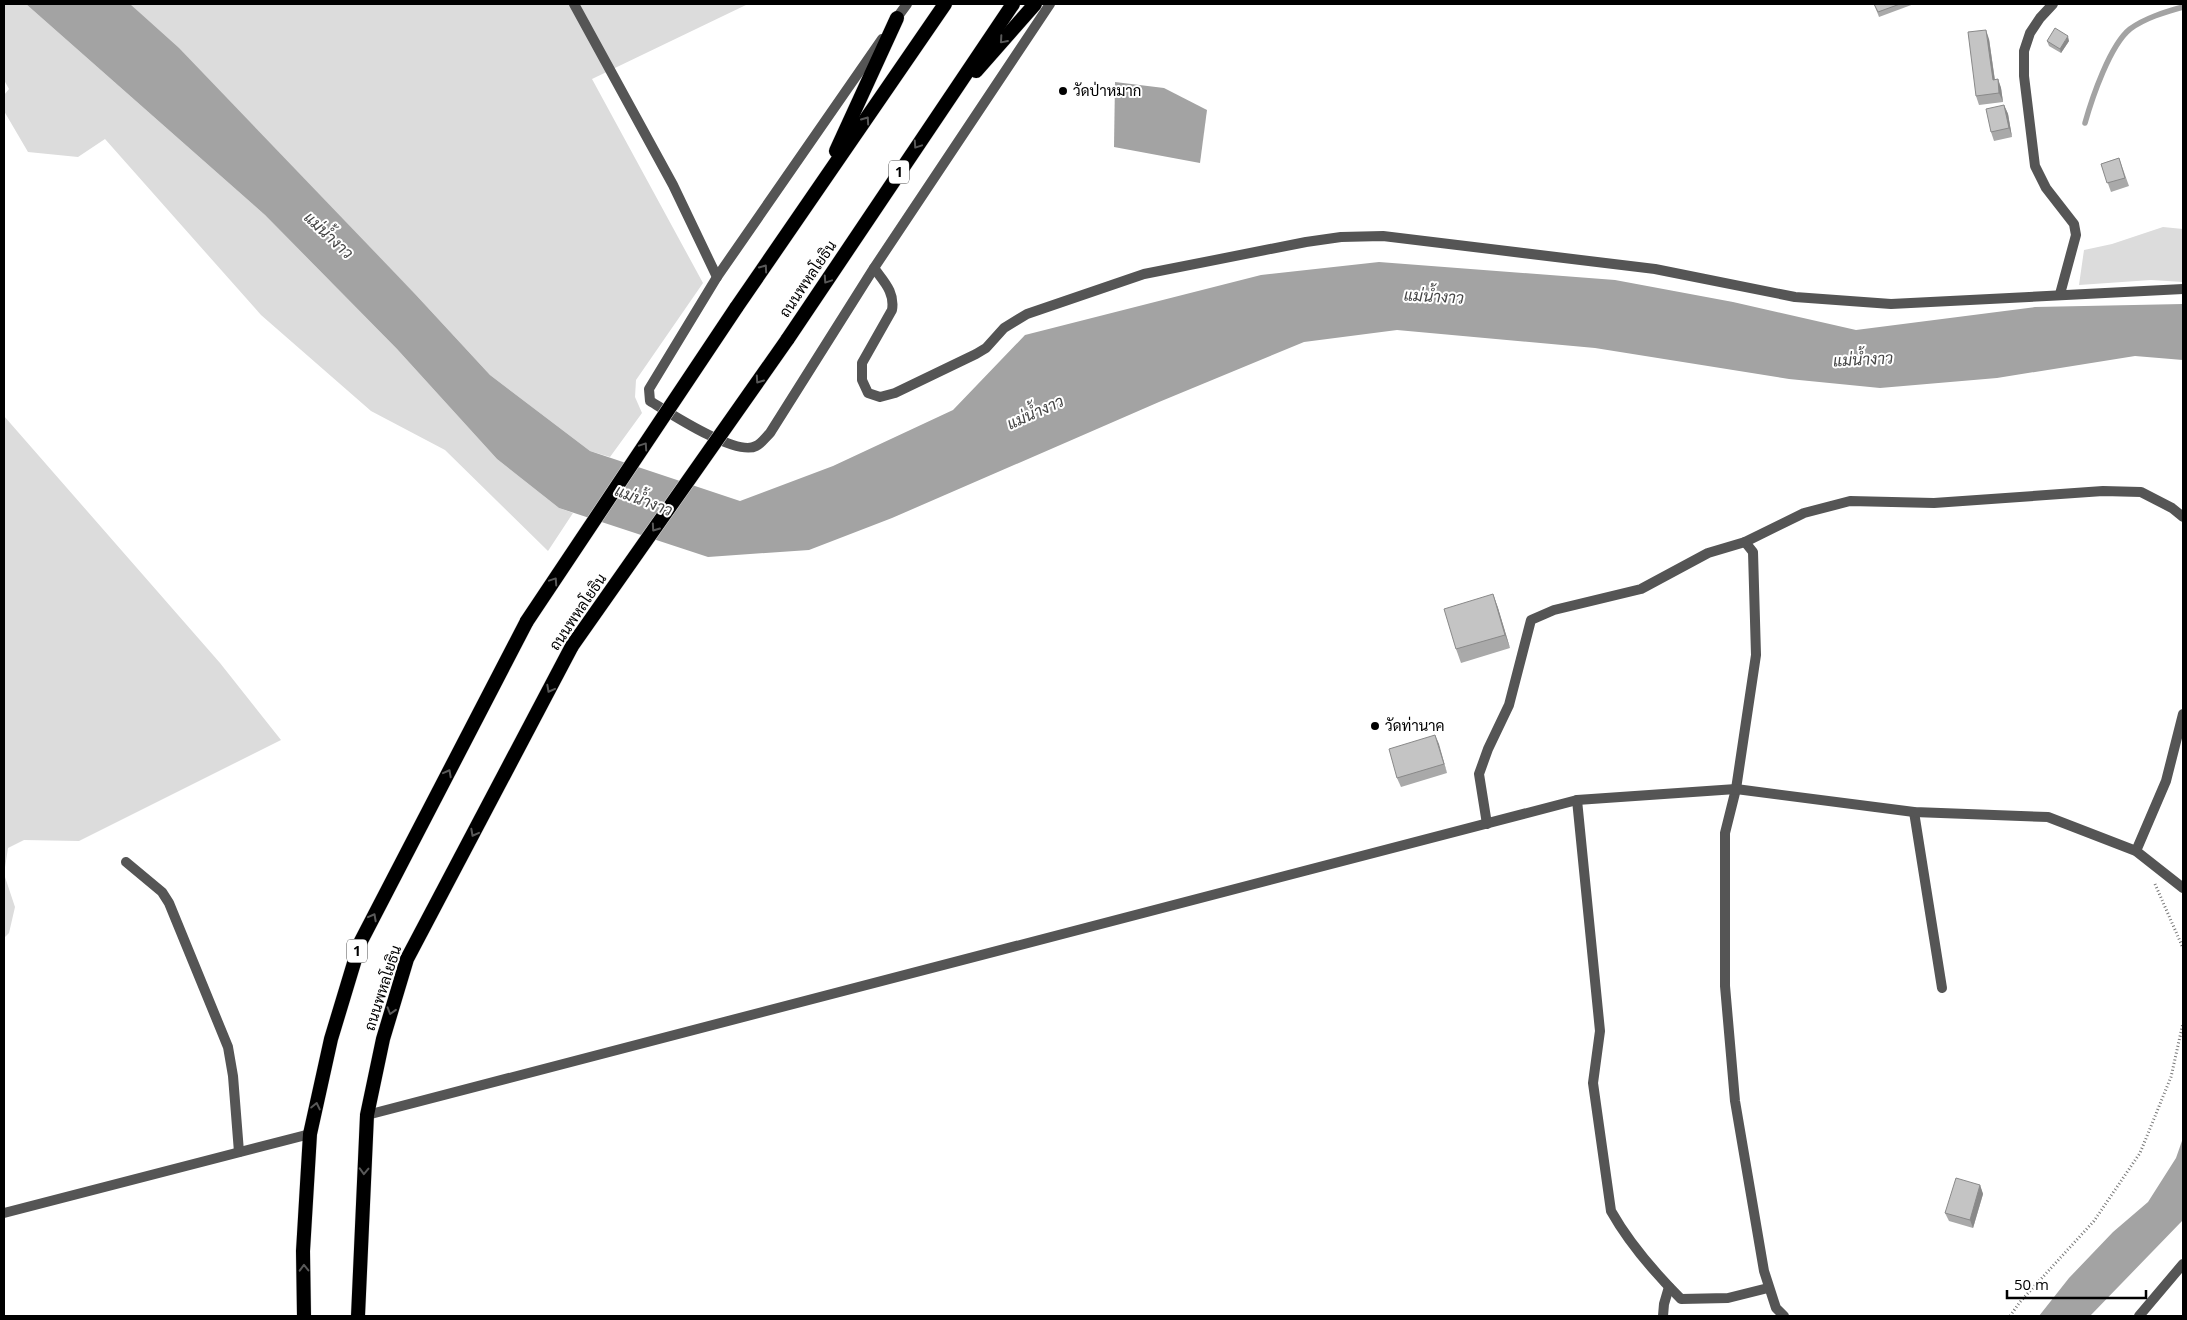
<svg xmlns="http://www.w3.org/2000/svg" width="2187" height="1320" font-family="'Open Sans',Sarabun,sans-serif">
  <style>
    .green { fill: #dcdcdc }
    .water { fill: #a3a3a3 }
    .lines { fill: none; stroke-linecap: round; stroke-linejoin: round }
    .stream { stroke: #a3a3a3; stroke-width: 5.5 }
    .trunk-casing { stroke: #dbdbdb; stroke-width: 15 }
    .path { stroke: #777; stroke-width: 3; stroke-dasharray: 1 2.5; stroke-linecap: butt }
    .service { stroke: #555; stroke-width: 10 }
    .minor { stroke: #555; stroke-width: 10 }
    .trunk { stroke: #000; stroke-width: 14 }
    .trunk-bridge-casing { stroke: #dbdbdb; stroke-width: 15; stroke-linecap: butt }
    .trunk-bridge { stroke: #000; stroke-width: 14 }
    .wall { fill: #a9a9a9 }
    .shaded-wall { fill: #898989 }
    .building { fill: #c4c4c4; stroke: #898989 }
    .oneway { stroke: #595959 }
    .poi-dot { fill: #000; stroke: #fff; stroke-width: 2 }
    .labels { text-anchor: middle; stroke-width: 4; stroke-linejoin: round; paint-order: stroke }
    .shield { fill: #fff; stroke: #4c4c4c; stroke-width: 1 }
    .shield-label { font-size: 14px; font-weight: bold; fill: #000 }
    .poi-label { font-size: 15px; fill: #000; stroke: #fff; text-anchor: start }
    .street-label { font-size: 15px; fill: #000; stroke: #fff }
    .water-label { font-size: 16px; font-style: italic; fill: #444; stroke: #fff }
  </style>
  <rect width="100%" height="100%" fill="#fff"/>
  <g class="green">
    <polygon points="4,4 26,4 265,215 397,349 497,459 559,508 573,513 548,551 445,450 371,411 261,315 105,139 78,157 28,152 4,111 4,95 9,89 4,80"/>
    <polygon points="130,4 748,4 592,79 703,283 636,380 635,397 642,413 610,457 590,451 490,375 416,295"/>
    <polygon points="2163,227 2183,229 2183,282 2151,280 2079,285 2084,250 2112,244"/>
    <polygon points="4,416 220,663 281,740 79,841 24,840 8,848 4,874 15,907 9,933 4,938"/>
  </g>
  <g class="water">
    <polygon points="26,4 130,4 179,48 416,295 490,375 590,451 740,501 833,466 953,410 1025,335 1261,275 1379,262 1615,280 1733,302 1856,330 2035,307 2183,304 2183,360 2135,356 1997,378 1880,388 1789,379 1595,348 1397,330 1304,342 1159,402 892,518 809,550 708,557 559,508 497,459 397,349 265,215"/>
    <polygon points="1115,82 1164,88 1207,110 1200,163 1114,147"/>
    <polygon points="2183,1138 2183,1220 2090,1316 2039,1316 2069,1278 2113,1232 2148,1202 2176,1158"/>
  </g>
  <g class="lines">
    <path class="stream" d="M2085,123C2092,98 2110,45 2130,29C2145,18 2165,12 2183,7"/>
    <g class="trunk-casing">
      <g id="trunk">
        <polyline points="976,71 1035,4"/>
        <polyline points="836,151 897,18"/>
        <polyline points="736,308 945,4"/>
        <polyline points="787,340 1013,4"/>
        <polyline points="304,1316 303,1251 310,1134 331,1039 360,943 527,621"/>
        <polyline points="358,1316 367,1115 383,1039 407,959 572,646"/>
      </g>
    </g>
    <g class="path">
      <polyline points="2155,884 2183,948"/>
      <polyline points="2010,1316 2020,1302 2094,1221 2140,1153 2171,1077 2183,1023"/>
    </g>
    <polyline class="service" points="2053,4 2040,18 2030,33 2024,51 2024,76 2035,166 2046,188 2074,224 2076,235 2060,294"/>
    <g class="minor">
      <polyline points="574,4 673,185 717,277"/>
      <polyline points="893,23 907,4"/>
      <path d="M882,39L717,277L649,389L650,401C668,412 736,457 756,446C761,444 766,437 770,433L874,268L1050,4"/>
      <path d="M874,268C884,282 895,292 892,310L862,363V380L868,393L880,397L895,393L976,354L986,348L1004,328L1027,314L1144,274L1306,242L1341,237L1383,236L1655,269L1795,297L1891,304L2183,289"/>
      <polyline points="1745,542 1753,552 1756,655 1736,789 1725,833 1725,986 1735,1101 1764,1271 1776,1308 1784,1316"/>
      <path d="M1577,800L1600,1031L1593,1083L1611,1211C1629,1243 1655,1273 1681,1299L1728,1298L1768,1288"/>
      <polyline points="1914,812 1942,988"/>
      <polyline points="1487,824 1479,774 1488,749 1509,705 1531,620 1554,610 1641,589 1708,553 1745,542 1804,513 1850,501 1934,503 2103,491 2141,492 2172,508 2183,517"/>
      <polyline points="2136,851 2166,781 2183,714"/>
      <polyline points="126,862 162,892 169,903 228,1047 233,1076 239,1152"/>
      <polyline points="367,1115 1577,800 1736,789 1914,812 2048,817 2136,851 2183,888"/>
      <polyline points="4,1213 310,1134"/>
      <polyline points="1663,1316 1664,1304 1669,1287"/>
      <polyline points="2139,1316 2183,1264"/>
    </g>
    <use href="#trunk" class="trunk"/>
    <g class="trunk-bridge-casing">
      <g id="trunk-bridge">
        <polyline points="527,621 736,308"/>
        <polyline points="572,646 787,340"/>
      </g>
    </g>
    <use href="#trunk-bridge" class="trunk-bridge"/>
  </g>
  <g class="wall">
    <polygon points="1874,4 1914,4 1879,17"/>
    <polygon points="1989,39 1995,80 1998,79 2001,88 2003,102 1979,105 1976,96"/>
    <polygon points="2047,41 2069,41 2061,53 2049,46"/>
    <polygon points="2004,105 2008,114 2012,137 1994,141 1991,132"/>
    <polygon points="2119,158 2129,186 2111,192 2101,164"/>
    <polygon points="1493,594 1498,608 1510,648 1461,663 1456,649"/>
    <polygon points="1435,735 1447,773 1401,787 1397,778"/>
    <polygon points="1980,1185 1983,1194 1973,1228 1949,1221 1945,1213"/>
  </g>
  <g class="shaded-wall">
    <polygon points="1986,30 1989,39 1996,89 1993,80"/>
    <polygon points="2068,36 2069,41 2061,53 2060,49"/>
    <polygon points="1998,79 2001,88 2003,102 1999,93"/>
    <polygon points="2004,105 2008,114 2012,137 2009,128"/>
    <polygon points="1493,594 1498,608 1510,648 1505,635"/>
    <polygon points="1435,735 1439,744 1447,773 1444,764"/>
    <polygon points="1980,1185 1983,1194 1973,1228 1970,1220"/>
  </g>
  <g class="building">
    <polygon points="1874,4 1900,4 1878,12"/>
    <polygon points="2055,28 2068,36 2060,49 2047,41"/>
    <polygon points="1986,30 1993,80 1998,79 1999,93 1976,96 1968,32"/>
    <polygon points="2004,105 2009,128 1991,132 1986,109"/>
    <polygon points="2119,158 2125,178 2107,183 2101,164"/>
    <polygon points="1493,594 1505,635 1456,649 1444,609"/>
    <polygon points="1435,735 1444,764 1397,778 1389,749"/>
    <polygon points="1956,1178 1980,1185 1970,1220 1945,1213"/>
  </g>
  <defs><path id="oneway-chevron" d="M-2-3.5L2.5 0L-2 3.5" fill="none" stroke-width="1.6" stroke-linecap="round" stroke-linejoin="round" transform="scale(1.25)"/></defs>
  <g class="oneway">
    <use href="#oneway-chevron" transform="translate(1003 40) rotate(131)"/>
    <use href="#oneway-chevron" transform="translate(866 120) rotate(-55)"/>
    <use href="#oneway-chevron" transform="translate(917 145) rotate(124)"/>
    <use href="#oneway-chevron" transform="translate(764 268) rotate(-55)"/>
    <use href="#oneway-chevron" transform="translate(827 280) rotate(124)"/>
    <use href="#oneway-chevron" transform="translate(759 380) rotate(125)"/>
    <use href="#oneway-chevron" transform="translate(644 446) rotate(-56)"/>
    <use href="#oneway-chevron" transform="translate(655 528) rotate(125)"/>
    <use href="#oneway-chevron" transform="translate(554 581) rotate(-56)"/>
    <use href="#oneway-chevron" transform="translate(550 689) rotate(118)"/>
    <use href="#oneway-chevron" transform="translate(448 773) rotate(-62)"/>
    <use href="#oneway-chevron" transform="translate(474 833) rotate(118)"/>
    <use href="#oneway-chevron" transform="translate(373 917) rotate(-62)"/>
    <use href="#oneway-chevron" transform="translate(391 1011) rotate(107)"/>
    <use href="#oneway-chevron" transform="translate(316 1106) rotate(-78)"/>
    <use href="#oneway-chevron" transform="translate(364 1171) rotate(92)"/>
    <use href="#oneway-chevron" transform="translate(304 1268) rotate(-91)"/>
  </g>
  <g class="poi-dot">
    <circle cx="1063" cy="91" r="5"/>
    <circle cx="1375" cy="726" r="5"/>
  </g>
  <g class="labels">
    <g class="shield">
      <rect x="889" y="160.5" width="20" height="23" rx="4"/>
      <rect x="347" y="939.5" width="20" height="23" rx="4"/>
    </g>
    <g class="shield-label">
      <text x="899" y="177">1</text>
      <text x="357" y="956">1</text>
    </g>
    <g class="poi-label">
      <text x="1073" y="96">วัดป่าหมาก</text>
      <text x="1385" y="731">วัดท่านาค</text>
    </g>
    <g class="street-label">
      <text transform="translate(808 279) rotate(-56)" y="5">ถนนพหลโยธิน</text>
      <text transform="translate(578 612) rotate(-56)" y="5">ถนนพหลโยธิน</text>
      <text transform="translate(383 988) rotate(-72)" y="5">ถนนพหลโยธิน</text>
    </g>
    <g class="water-label">
      <text transform="translate(329 235) rotate(43)" y="6">แม่น้ำงาว</text>
      <text transform="translate(1434 296) rotate(3)" y="6">แม่น้ำงาว</text>
      <text transform="translate(1863 359) rotate(-3)" y="6">แม่น้ำงาว</text>
      <text transform="translate(1035 412) rotate(-24)" y="6">แม่น้ำงาว</text>
      <text transform="translate(644 500) rotate(21)" y="6">แม่น้ำงาว</text>
    </g>
  </g>
  <rect width="2187" height="1320" fill="none" stroke="#000000" stroke-width="10"/>
  <path d="M2007 1290v8h139v-8" fill="none" stroke="#000000" stroke-width="2.5"/>
  <text x="2014" y="1290" font-size="15" fill="#000000" stroke="#ffffff" stroke-width="4" paint-order="stroke">50 m</text>
</svg>
